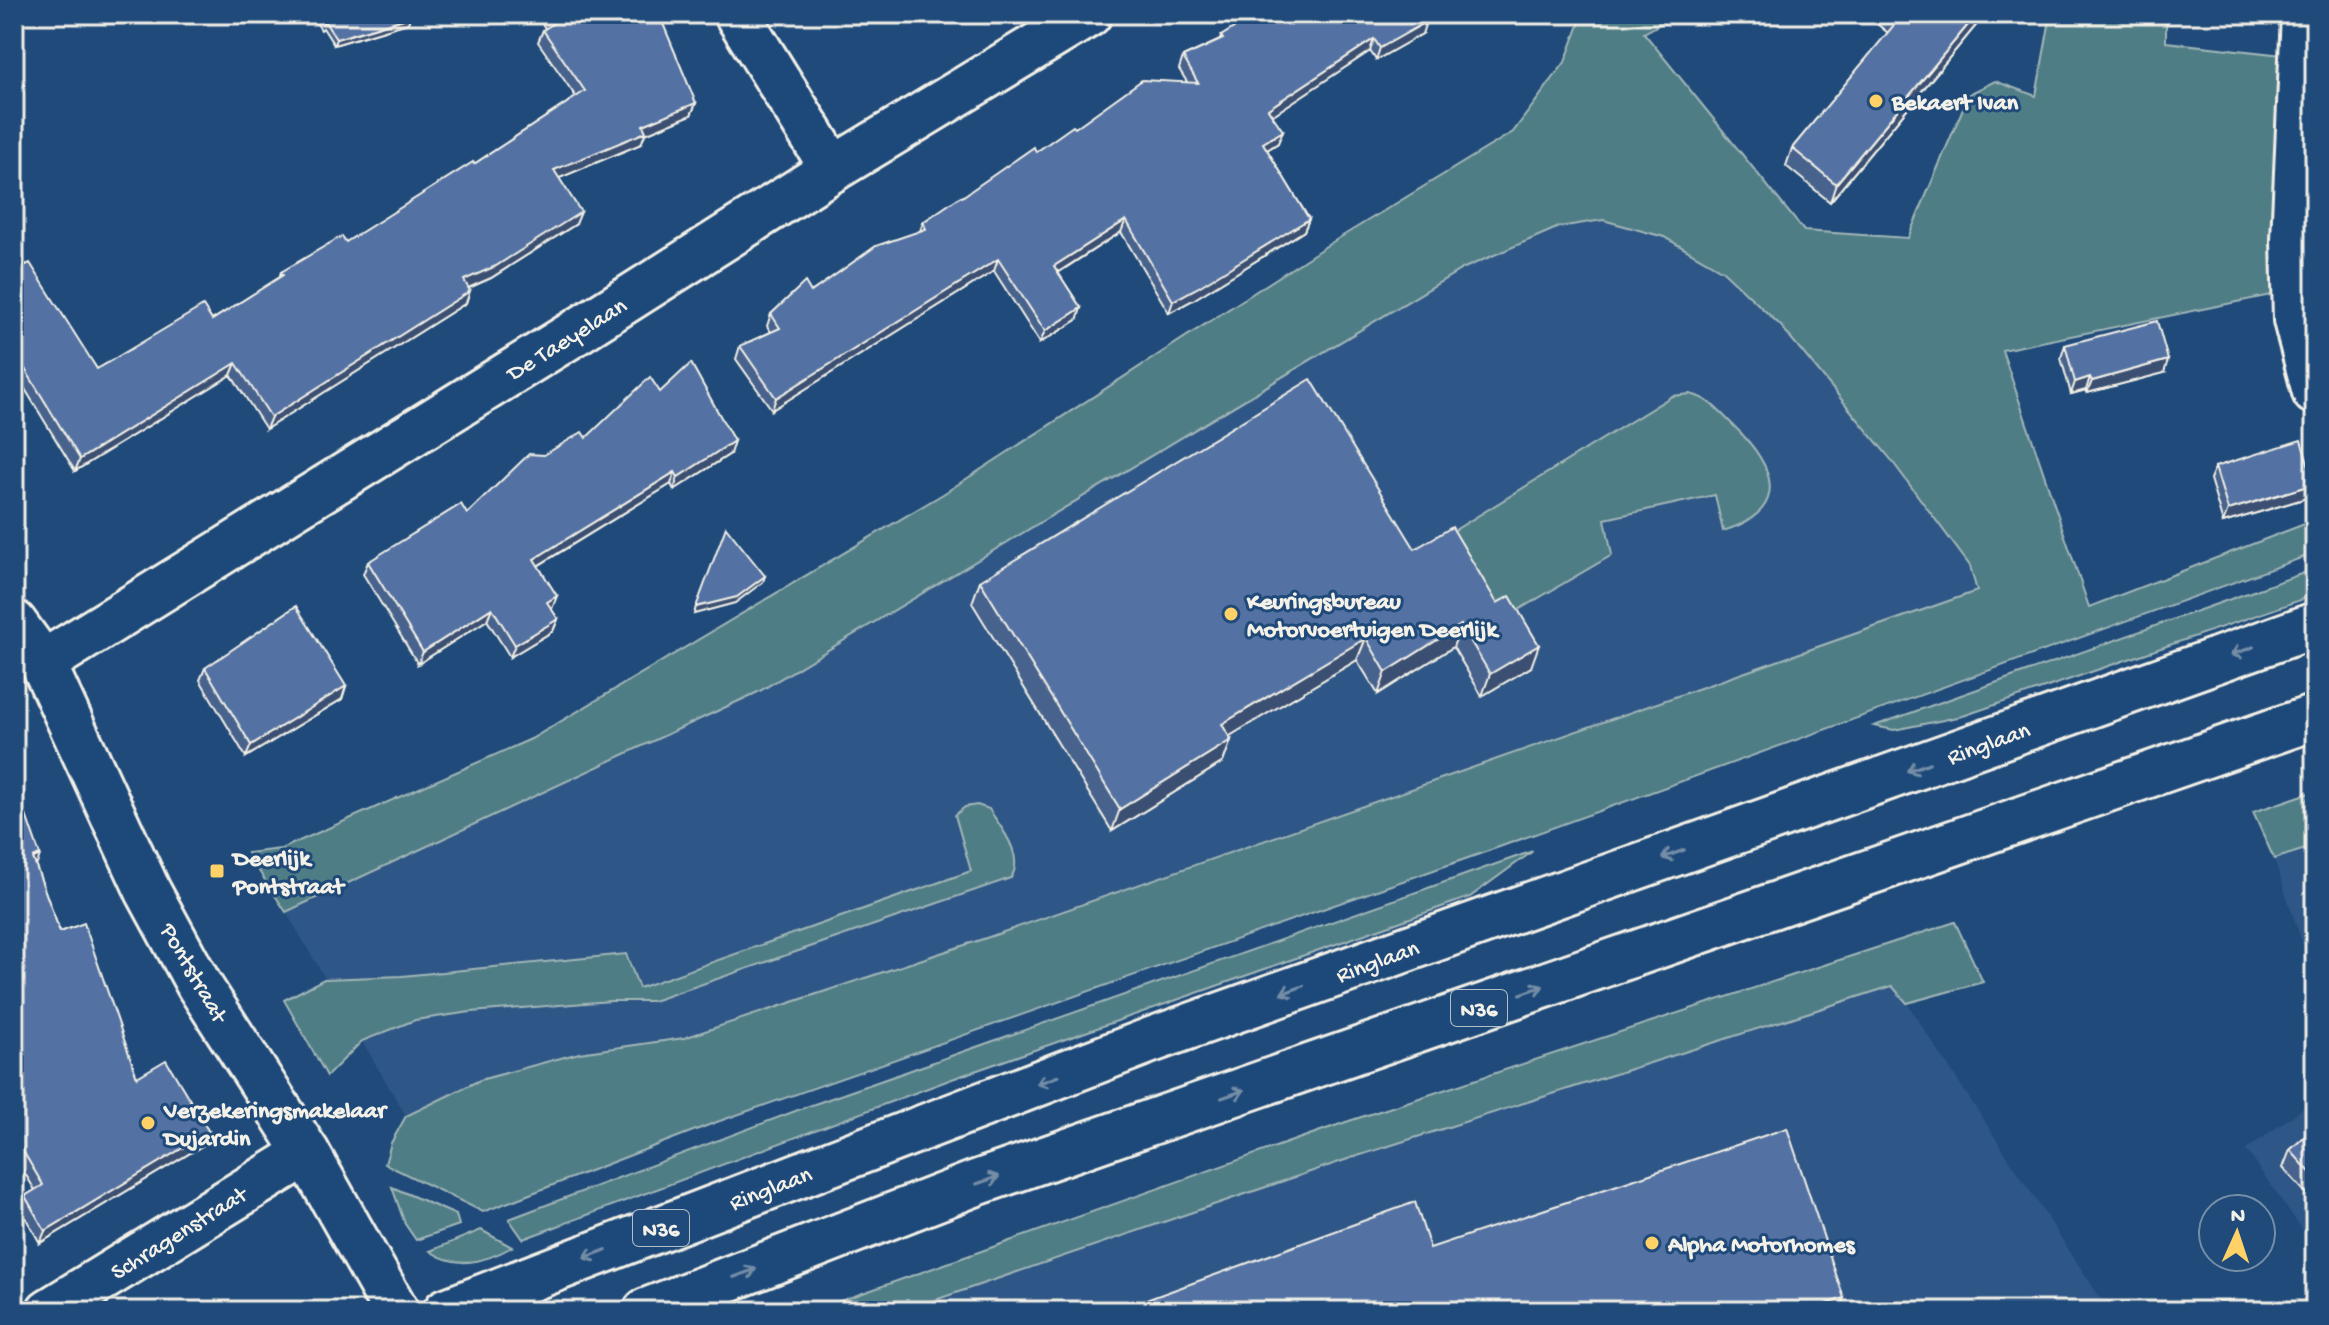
<svg xmlns="http://www.w3.org/2000/svg" width="2329" height="1325" font-family="'Gochi Hand',sans-serif">
  <style>
    .built { fill: #2f5686 }
    .green { fill: #507d86; stroke: #a2b7b7; stroke-width: 2 }
    .lines { fill: none; stroke-linecap: round; stroke-linejoin: round }
    .minor-casing { stroke: #f4f1e8; stroke-width: 50 }
    .major-casing { stroke: #f4f1e8; stroke-width: 50 }
    .minor { stroke: #1f4a7a; stroke-width: 44 }
    .major { stroke: #1f4a7a; stroke-width: 44 }
    .wall { fill: #47628c; stroke: #f4f1e8; stroke-width: 2 }
    .shaded-wall { fill: #3a5072; stroke: #f4f1e8; stroke-width: 2 }
    .building { fill: #5372a3; stroke: #f4f1e8; stroke-width: 2 }
    .oneway { stroke: #748da6 }
    .poi-dot { fill: #ffd166; stroke: #1f4a7a; stroke-width: 3 }
    .labels { text-anchor: middle; stroke-width: 6; stroke-linejoin: round; paint-order: stroke }
    .shield { fill: #1f4a7a; stroke: #b4bfc7; stroke-width: 2 }
    .shield-label { font-size: 22px; font-weight: bold; fill: #f4f1e8 }
    .poi-label { font-size: 24px; font-weight: bold; fill: #f4f1e8; stroke: #1f4a7a; text-anchor: start }
    .street-label { font-size: 24px; fill: #f4f1e8; stroke: #1f4a7a }
  </style>
  <rect width="100%" height="100%" fill="#1f4a7a"/>
  <filter id="ink" filterUnits="userSpaceOnUse"><feTurbulence type="fractalNoise" baseFrequency=".0125" numOctaves="2"/><feDisplacementMap in="SourceGraphic" scale="16" xChannelSelector="R" yChannelSelector="G"/><feConvolveMatrix kernelMatrix="1 2 1 2 8 2 1 2 1" color-interpolation-filters="sRGB"/></filter>
  <g filter="url(#ink)">
    <g class="built">
      <polygon points="1604,220 1664,237 1723,271 1781,326 1889,457 1970,566 1977,591 989,937 684,1038 579,1053 480,1080 406,1116 286,912 758,692 1462,269 1559,227"/>
      <polygon points="2315,846 2315,981 2274,859"/>
      <polygon points="1893,986 1907,1003 2109,1311 903,1311 1348,1159"/>
      <polygon points="2315,1099 2315,1248 2246,1150"/>
    </g>
    <g class="green">
      <polygon points="1583,14 1670,14 1662,23 1644,33 1804,231 1908,238 1969,94 1995,81 2036,96 2051,14 2166,14 2166,42 2291,56 2286,292 2002,350 2089,607 2315,520 2315,553 1488,851 714,1123 483,1212 385,1164 391,1143 406,1116 480,1080 579,1053 684,1038 989,937 1977,591 1970,566 1889,457 1781,326 1723,271 1664,237 1603,220 1559,227 1462,269 758,692 286,912 247,853 281,849 531,739 943,494 1326,246 1513,132 1565,62"/>
      <path d="M1690,394C1709,398 1720,412 1734,426C1775,466 1792,510 1723,531L1715,495L1605,519L1612,555L1496,623L1442,538L1672,396Z"/>
      <polygon points="2315,569 2315,595 1963,716 1894,730 1874,726"/>
      <polygon points="2315,791 2315,846 2274,859 2253,812"/>
      <path d="M977,805L989,809C1001,828 1025,855 1011,878L653,1001H611L471,1012L415,1020L362,1041L327,1076L284,1000L324,979L402,976L626,954L639,988L971,871L955,815L965,807Z"/>
      <polygon points="1533,851 1470,897 952,1079 523,1239 509,1219 806,1107"/>
      <polygon points="1955,922 1983,982 1907,1003 1892,986 1348,1159 903,1311 812,1311 1346,1122"/>
      <polygon points="392,1187 456,1215 459,1225 416,1240 405,1224"/>
      <path d="M481,1230L512,1247C485,1262 457,1270 430,1251Z"/>
    </g>
    <g class="lines">
      <g class="minor-casing">
        <g id="minor">
          <polyline points="737,14 833,169"/>
          <polyline points="2304,14 2294,240 2296,320 2315,392"/>
          <polyline points="14,623 43,663 148,891 199,985 307,1153 396,1311"/>
          <polyline points="43,663 573,334 833,169 1089,14"/>
          <polyline points="49,1311 307,1153"/>
        </g>
      </g>
      <g class="major-casing">
        <g id="major">
          <polyline points="446,1311 1151,1040 2315,625"/>
          <polyline points="646,1311 976,1183 2315,717"/>
        </g>
      </g>
      <use href="#minor" class="minor"/>
      <use href="#major" class="major"/>
    </g>
    <g class="wall">
      <polygon points="311,14 409,14 410,17 408,23 334,45 323,28 321,30"/>
      <polygon points="536,14 656,14 696,103 691,115 645,134 641,144 559,178 576,224 491,278 469,288 466,303 266,429 231,375 75,471 14,371 14,248 97,369 212,320 279,278 281,272 346,242 474,164 576,97 538,42 543,30 545,28"/>
      <polygon points="1865,14 1984,14 1983,17 1830,202 1786,166 1792,148 1888,33"/>
      <polygon points="1262,20 1422,34 1376,60 1370,51 1272,115 1278,143 1267,150 1309,219 1304,231 1193,300 1169,313 1121,232 1058,273 1081,308 1077,320 1040,343 994,271 772,410 736,359 740,346 771,332 767,326 771,314 920,231 923,222 1075,128 1187,82 1179,69 1183,57 1220,40 1221,36"/>
      <polygon points="2065,345 2164,373 2087,393 2086,390 2071,394 2061,358"/>
      <polygon points="660,392 730,454 674,490 671,484 538,566 551,609 558,619 553,631 510,657 487,620 418,664 363,574 368,562 467,514 544,455 586,438"/>
      <polygon points="2215,467 2310,497 2223,523 2210,479"/>
      <polygon points="1415,549 1531,667 1482,696 1453,647 1378,694 1357,660 1229,736 1231,740 1223,762 1112,831 972,603 980,581"/>
      <polygon points="205,668 346,686 342,699 246,757 200,680"/>
      <polygon points="14,819 36,867 60,932 137,1077 205,1144 40,1243 20,1208 25,1196 35,1190 14,1156"/>
      <polygon points="2315,1127 2315,1203 2283,1168 2290,1150"/>
    </g>
    <g class="shaded-wall">
      <polygon points="1977,14 1984,14 1983,17 1830,202 1836,184"/>
      <polygon points="2186,14 2263,14 2262,16 2185,17"/>
      <polygon points="410,17 408,23 334,45 336,39"/>
      <polygon points="1426,22 1422,34 1376,60 1380,48"/>
      <polygon points="1374,39 1370,51 1264,121 1268,109"/>
      <polygon points="696,103 691,115 645,134 641,144 550,182 554,170 643,125"/>
      <polygon points="1283,131 1278,143 1259,155 1263,143"/>
      <polygon points="581,212 576,224 491,278 459,292 464,280"/>
      <polygon points="1309,219 1304,231 1193,300 1169,313 1173,301"/>
      <polygon points="1126,220 1121,232 1049,278 1054,266"/>
      <polygon points="998,259 994,271 772,410 776,398"/>
      <polygon points="470,291 466,303 266,429 271,417"/>
      <polygon points="1081,308 1077,320 1040,343 1045,331"/>
      <polygon points="2168,360 2164,373 2087,393 2092,381"/>
      <polygon points="236,363 231,375 75,471 80,459"/>
      <polygon points="2090,377 2086,390 2071,394 2075,382"/>
      <polygon points="734,441 730,454 674,490 678,477"/>
      <polygon points="675,472 671,484 529,571 534,559"/>
      <polygon points="2314,484 2310,497 2223,523 2228,510"/>
      <polygon points="765,576 763,582 735,603 694,614 696,607"/>
      <polygon points="557,596 552,609 542,615 547,602"/>
      <polygon points="492,608 487,620 418,664 423,652"/>
      <polygon points="558,619 553,631 510,657 515,645"/>
      <polygon points="1461,625 1453,647 1378,694 1386,672"/>
      <polygon points="1366,638 1357,660 1213,746 1222,724"/>
      <polygon points="1539,645 1531,667 1482,696 1490,674"/>
      <polygon points="346,686 342,699 246,757 251,745"/>
      <polygon points="1231,740 1223,762 1112,831 1120,809"/>
      <polygon points="40,855 36,867 33,858"/>
      <polygon points="209,1132 205,1144 40,1243 45,1231"/>
      <polygon points="1844,1298 1840,1311 1805,1311"/>
    </g>
    <g class="building">
      <polygon points="317,14 409,14 410,17 336,39 325,22 323,23"/>
      <polygon points="548,14 656,14 664,26 696,103 643,125 646,132 554,170 581,212 496,266 464,280 470,291 271,417 236,363 80,459 14,351 14,248 26,265 30,263 97,369 203,306 212,320 283,275 281,272 342,236 346,242 473,162 474,164 585,91 543,30 554,23"/>
      <polygon points="1256,14 1261,14 1262,20 1268,14 1420,14 1426,22 1380,48 1374,39 1268,109 1283,131 1263,143 1309,219 1197,288 1173,301 1126,220 1054,266 1081,308 1045,331 998,259 776,398 740,346 780,328 771,314 805,282 811,292 876,246 926,229 923,222 961,196 962,197 1034,147 1036,152 1073,126 1075,128 1142,80 1198,83 1183,57 1223,39 1221,36"/>
      <polygon points="1893,14 1977,14 1836,184 1792,148 1899,19"/>
      <polygon points="2157,321 2168,360 2092,381 2090,377 2075,382 2065,345"/>
      <polygon points="691,363 734,441 678,477 675,472 534,559 557,596 547,602 558,619 515,645 492,608 423,652 368,562 461,504 467,514 529,454 544,455 582,432 586,438 650,377 660,392"/>
      <polygon points="1311,379 1415,549 1452,527 1497,603 1510,596 1539,645 1490,674 1461,625 1386,672 1366,638 1222,724 1231,740 1120,809 980,581"/>
      <polygon points="2301,440 2314,484 2228,510 2215,467"/>
      <polygon points="726,527 765,576 737,597 696,607"/>
      <polygon points="296,606 346,686 251,745 205,668"/>
      <polygon points="26,815 40,855 33,858 60,932 84,923 137,1077 166,1060 209,1132 45,1231 25,1196 43,1185 14,1136 14,819"/>
      <polygon points="2315,1127 2315,1178 2290,1150"/>
      <polygon points="1787,1128 1844,1298 1805,1311 1116,1311 1415,1202 1430,1248"/>
    </g>
    <defs><path id="oneway-shaft" d="M-6 0H5M1.5-3L5.5 0L1.5 3" fill="none" stroke-width="1.6" stroke-linecap="round" stroke-linejoin="round" transform="scale(2)"/></defs>
    <g class="oneway">
      <use href="#oneway-shaft" transform="translate(2242 651) rotate(160)"/>
      <use href="#oneway-shaft" transform="translate(1918 767) rotate(160)"/>
      <use href="#oneway-shaft" transform="translate(1673 854) rotate(160)"/>
      <use href="#oneway-shaft" transform="translate(1292 990) rotate(160)"/>
      <use href="#oneway-shaft" transform="translate(1532 990) rotate(-19)"/>
      <use href="#oneway-shaft" transform="translate(1048 1080) rotate(159)"/>
      <use href="#oneway-shaft" transform="translate(1233 1094) rotate(-19)"/>
      <use href="#oneway-shaft" transform="translate(988 1180) rotate(-19)"/>
      <use href="#oneway-shaft" transform="translate(595 1254) rotate(159)"/>
      <use href="#oneway-shaft" transform="translate(745 1273) rotate(-21)"/>
    </g>
  </g>
  <g class="poi-dot">
    <circle cx="1876" cy="101" r="8"/>
    <circle cx="1231" cy="614" r="8"/>
    <rect x="209" y="863" width="16" height="16" rx="4"/>
    <circle cx="148" cy="1123" r="8"/>
    <circle cx="1652" cy="1243" r="8"/>
  </g>
  <g class="labels">
    <g class="shield">
      <rect x="1451" y="990" width="56" height="36" rx="6"/>
      <rect x="633" y="1210" width="56" height="36" rx="6"/>
    </g>
    <g class="shield-label">
      <text x="1479" y="1016">N36</text>
      <text x="661" y="1236">N36</text>
    </g>
    <g class="poi-label">
      <text x="1892" y="109">Bekaert Ivan</text>
      <text x="1247" y="608">Keuringsbureau<tspan x="1247" dy="28">Motorvoertuigen Deerlijk</tspan></text>
      <text x="233" y="865">Deerlijk<tspan x="233" dy="28">Pontstraat</tspan></text>
      <text x="164" y="1117">Verzekeringsmakelaar<tspan x="164" dy="28">Dujardin</tspan></text>
      <text x="1668" y="1251">Alpha Motorhomes</text>
    </g>
    <g class="street-label">
      <text transform="translate(566 338) rotate(-32)" y="8">De Taeyelaan</text>
      <text transform="translate(1988 742) rotate(-20)" y="8">Ringlaan</text>
      <text transform="translate(1377 960) rotate(-20)" y="8">Ringlaan</text>
      <text transform="translate(195 972) rotate(60)" y="8">Pontstraat</text>
      <text transform="translate(770 1187) rotate(-21)" y="8">Ringlaan</text>
      <text transform="translate(178 1232) rotate(-32)" y="8">Schragenstraat</text>
    </g>
  </g>
  <rect width="2329" height="1325" fill="none" stroke="#1f4a7a" stroke-width="48"/>
  <rect x="24" y="24" width="2281" height="1277" fill="none" stroke="#f4f1e8" stroke-width="3" filter="url(#ink)"/>
  <g transform="translate(2237 1233) rotate(3)"><circle r="38" fill="#1f4a7a" stroke="#748da6" stroke-width="2"/>
  <path d="M0-6L14 30L0 20L-14 30Z" fill="#ffd166"/>
  <text y="-12" font-size="22" font-weight="bold" text-anchor="middle" fill="#f4f1e8">N</text>
  </g>
</svg>
